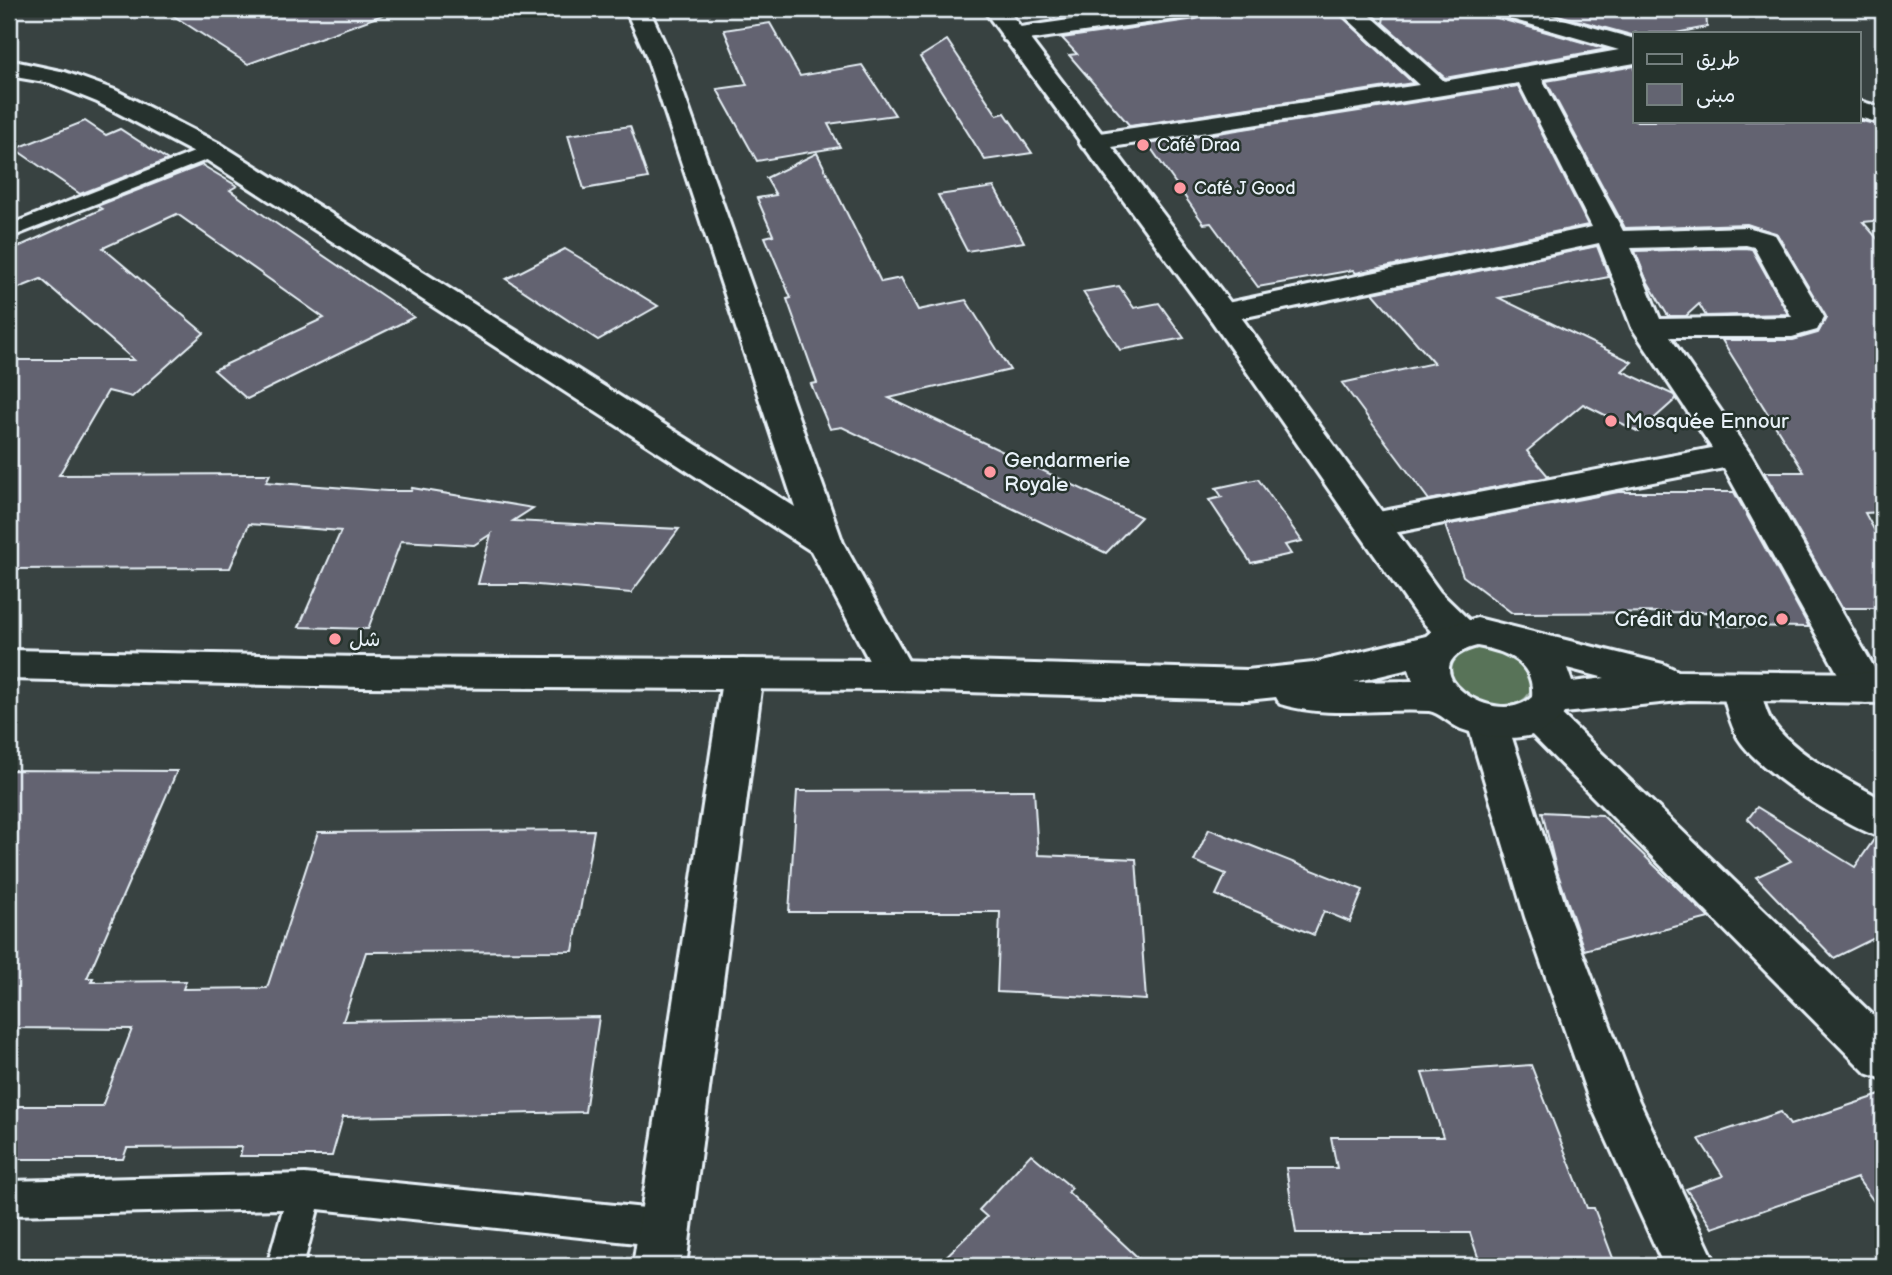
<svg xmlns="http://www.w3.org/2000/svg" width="1892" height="1275" font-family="'Balsamiq Sans','Playpen Sans Arabic',sans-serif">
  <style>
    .green { fill: #597359; stroke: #a0b2a8; stroke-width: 2 }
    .building { fill: #636471; stroke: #e8f1f8; stroke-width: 2 }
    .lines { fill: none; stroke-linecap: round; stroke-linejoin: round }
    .service-casing { stroke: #e8f1f8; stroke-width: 6 }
    .minor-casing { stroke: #e8f1f8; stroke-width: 6 }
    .tertiary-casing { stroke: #e8f1f8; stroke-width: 6 }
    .secondary-casing { stroke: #e8f1f8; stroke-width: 6 }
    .service { fill: #26332d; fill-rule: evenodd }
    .minor { fill: #26332d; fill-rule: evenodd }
    .tertiary { fill: #26332d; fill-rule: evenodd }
    .secondary { fill: #26332d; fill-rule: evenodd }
    .poi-dot { fill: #ff9aa2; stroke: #26332d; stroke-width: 2.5 }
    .labels { text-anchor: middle; stroke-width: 5; stroke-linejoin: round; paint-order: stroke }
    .far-poi-label { font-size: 18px; fill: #e8f1f8; stroke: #26332d; text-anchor: start }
    .poi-label { font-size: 21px; fill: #e8f1f8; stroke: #26332d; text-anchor: start }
  </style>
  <rect width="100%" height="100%" fill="#384241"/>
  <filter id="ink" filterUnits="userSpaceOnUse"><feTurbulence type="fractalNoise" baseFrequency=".0143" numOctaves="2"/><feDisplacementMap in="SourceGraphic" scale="14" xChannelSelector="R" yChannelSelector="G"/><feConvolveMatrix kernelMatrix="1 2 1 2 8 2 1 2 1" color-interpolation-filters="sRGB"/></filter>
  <g filter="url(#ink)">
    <path class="green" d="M1474,647C1487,647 1499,648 1511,654C1533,667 1543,696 1512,705C1476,715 1419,668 1474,647Z"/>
    <g class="building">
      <polygon points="163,9 390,9 391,12 248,64"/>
      <polygon points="1042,9 1130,9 1052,20"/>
      <polygon points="1211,9 1334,9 1413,83 1130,126 1069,55 1077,54 1062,38 1196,19 1206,16"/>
      <polygon points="1385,9 1487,9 1493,17 1607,49 1445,78 1383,23"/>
      <polygon points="1536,9 1706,9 1707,27 1676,33 1635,33 1635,36"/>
      <polygon points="770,23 800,76 862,65 895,115 828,124 840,147 757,161 717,89 747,85 724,30"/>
      <polygon points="947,40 997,115 1005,113 1032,153 985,160 920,57"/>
      <polygon points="1635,66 1635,121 1862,121 1883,126 1883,220 1863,222 1883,245 1883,512 1865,513 1883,546 1883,608 1842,608 1764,472 1804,472 1722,340 1793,340 1818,333 1826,318 1777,234 1747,224 1625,228 1546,81"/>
      <polygon points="1518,86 1588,225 1356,273 1353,270 1258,287 1211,223 1204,224 1148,144"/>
      <polygon points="85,121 106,135 120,129 168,160 80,194 15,149"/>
      <polygon points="630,126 648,178 584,189 568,135"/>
      <polygon points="817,153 881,282 901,278 918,310 966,300 1010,370 889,398 1141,517 1106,553 842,427 830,429 811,384 817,383 787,299 791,298 765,237 773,235 757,198 776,195 766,178"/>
      <polygon points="202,165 237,186 230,190 265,216 414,317 247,399 214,370 324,318 177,214 103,248 204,333 132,397 108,391 59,475 270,474 266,482 387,491 411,491 412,488 533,508 513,521 679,529 631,593 526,584 478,584 491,534 474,545 401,541 368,629 299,627 341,531 249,524 230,568 9,569 9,360 134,360 41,279 9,292 9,251 102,209 97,206"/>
      <polygon points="994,187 1024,242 967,251 938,195"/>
      <polygon points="1597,246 1609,277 1499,298 1632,362 1622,371 1674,395 1676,399 1639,432 1583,404 1527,451 1549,477 1429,500 1342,383 1434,363 1373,293"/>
      <polygon points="1746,248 1752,249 1788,314 1706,316 1699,304 1686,316 1668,316 1646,279 1635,251"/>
      <polygon points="565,249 582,259 658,306 598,340 506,279"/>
      <polygon points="1119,286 1134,308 1159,303 1184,338 1120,350 1083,292"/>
      <polygon points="1258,479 1302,541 1285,545 1291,554 1251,563 1209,500 1222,497 1216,488"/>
      <polygon points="1618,492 1734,492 1809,627 1719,626 1712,612 1512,613 1463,576 1445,525"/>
      <polygon points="9,770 177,771 87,978 93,978 91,982 186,981 183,989 267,988 318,832 594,830 573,951 366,952 343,1021 599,1017 585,1112 343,1117 332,1156 240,1156 242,1147 127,1148 123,1159 9,1159 9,1106 102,1106 132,1029 9,1028"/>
      <polygon points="1034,790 1038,855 1136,859 1146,1000 997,992 1000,912 789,912 797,791"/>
      <polygon points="1757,807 1855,867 1875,838 1883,840 1883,934 1834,958 1756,877 1791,861 1748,819"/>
      <polygon points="1542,812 1602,815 1709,918 1584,950 1556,868"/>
      <polygon points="1209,829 1363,890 1350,922 1324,911 1314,935 1216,895 1226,874 1194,861"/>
      <polygon points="1531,1065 1587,1208 1594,1208 1616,1266 1481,1266 1470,1233 1296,1233 1286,1168 1337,1168 1331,1137 1443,1137 1422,1073"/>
      <polygon points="1883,1094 1883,1214 1857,1178 1712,1228 1686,1189 1723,1176 1699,1139 1781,1112 1790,1125"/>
      <polygon points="1031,1154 1072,1188 1068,1192 1147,1266 936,1266 987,1217 979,1210"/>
    </g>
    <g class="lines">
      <g class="service-casing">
        <g id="service">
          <polygon points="212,145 219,147 221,151 219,155 9,238 9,225"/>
          <polygon points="305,1174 665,1210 678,1216 683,1228 678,1240 665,1246 318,1209 303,1266 267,1266 283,1209 9,1215 9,1181"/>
        </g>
      </g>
      <g class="minor-casing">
        <g id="minor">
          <polygon points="625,9 649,9 670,55 843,543 916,675 910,685 896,690 882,685 811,551 202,157 97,102 50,83 9,76 9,60 65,72 115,90 222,145 795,507 646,55"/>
          <polygon points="1147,9 1208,9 1204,14 1196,16 1013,42 1004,40 1001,35 1004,30 1013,28"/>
          <path d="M1337,9H1363L1444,81L1619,50L1494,14L1490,9H1527L1635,39V63L1542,79L1623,231L1747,227L1775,235L1824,317L1817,330L1792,337H1670L1751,455L1883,683L1880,699L1866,703L1852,699L1724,468L1373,537L1360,534L1355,525L1360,516L1373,513L1712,448L1632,328L1599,243L1222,322L1211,320L1207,313L1211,306L1222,304L1592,227L1519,83L1093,150L1083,148L1079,142L1083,136L1093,134L1419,85ZM1746,245L1754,247L1792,317L1660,319L1631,248Z"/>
          <polygon points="1859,101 1883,108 1883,124 1859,117"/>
          <polygon points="743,659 757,664 763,674 686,1266 633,1266 723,674 729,664"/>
          <polygon points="1538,701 1552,705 1883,1025 1883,1079 1866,1073 1524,727 1518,716 1524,705"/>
          <polygon points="1487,706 1501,711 1507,722 1569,917 1638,1099 1717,1266 1664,1266 1591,1105 1525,917 1467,722 1473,711"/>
        </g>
      </g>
      <g class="tertiary-casing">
        <g id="tertiary">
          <path d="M983,9H1007L1233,306L1440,592L1473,624L1478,634L1473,644C1443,653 1432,631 1414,612L1211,320Z"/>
          <path d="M1741,672L1755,676C1763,691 1763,709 1772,722C1797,757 1847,779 1883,800V838C1846,827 1758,771 1738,738C1729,722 1726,705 1721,687L1727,676Z"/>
        </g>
      </g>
      <g class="secondary-casing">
        <path id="secondary" d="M1477,618L1663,664L1678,671L1883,673V703L1689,700L1564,713C1544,745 1492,741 1461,729C1451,725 1439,712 1429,711C1378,708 1329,719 1280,704L1276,697L1247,700L896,690L361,687L9,679V650L361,657L896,660L1247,670L1313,663L1426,636L1433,630ZM1477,646C1507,651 1535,663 1532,697C1495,732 1403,665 1477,646ZM1567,668L1605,678L1572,682ZM1409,669L1413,681L1354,682Z"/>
      </g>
      <use href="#service" class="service"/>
      <use href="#minor" class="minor"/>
      <use href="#tertiary" class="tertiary"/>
      <use href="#secondary" class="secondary"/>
    </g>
  </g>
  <g class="poi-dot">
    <circle cx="1143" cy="145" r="7"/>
    <circle cx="1180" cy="188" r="7"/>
    <circle cx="1611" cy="421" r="7"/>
    <circle cx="990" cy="472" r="7"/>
    <circle cx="1782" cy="619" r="7"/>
    <circle cx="335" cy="639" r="7"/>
  </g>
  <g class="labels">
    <g class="far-poi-label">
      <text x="1157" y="151">Café Draa</text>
      <text x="1194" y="194">Café J Good</text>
    </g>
    <g class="poi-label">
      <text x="1625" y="428">Mosquée Ennour</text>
      <text x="1004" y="467">Gendarmerie<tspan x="1004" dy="24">Royale</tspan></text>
      <text x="1768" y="626" text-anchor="end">Crédit du Maroc</text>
      <text x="349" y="646">شل</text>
    </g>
  </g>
  <rect width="1892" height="1275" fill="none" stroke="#26332d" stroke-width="35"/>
  <rect x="18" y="18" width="1857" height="1240" fill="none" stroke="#e8f1f8" stroke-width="2.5" filter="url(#ink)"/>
  <rect x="1633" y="32" width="228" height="91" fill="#26332d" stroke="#747f7e" stroke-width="2"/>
  <rect x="1647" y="54" width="35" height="10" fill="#26332d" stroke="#747f7e" stroke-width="2"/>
  <text x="1696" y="66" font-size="21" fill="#e8f1f8">طريق</text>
  <rect x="1647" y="84" width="35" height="21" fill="#636471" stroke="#747f7e" stroke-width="2"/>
  <text x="1696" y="102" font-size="21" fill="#e8f1f8">مبنى</text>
</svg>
